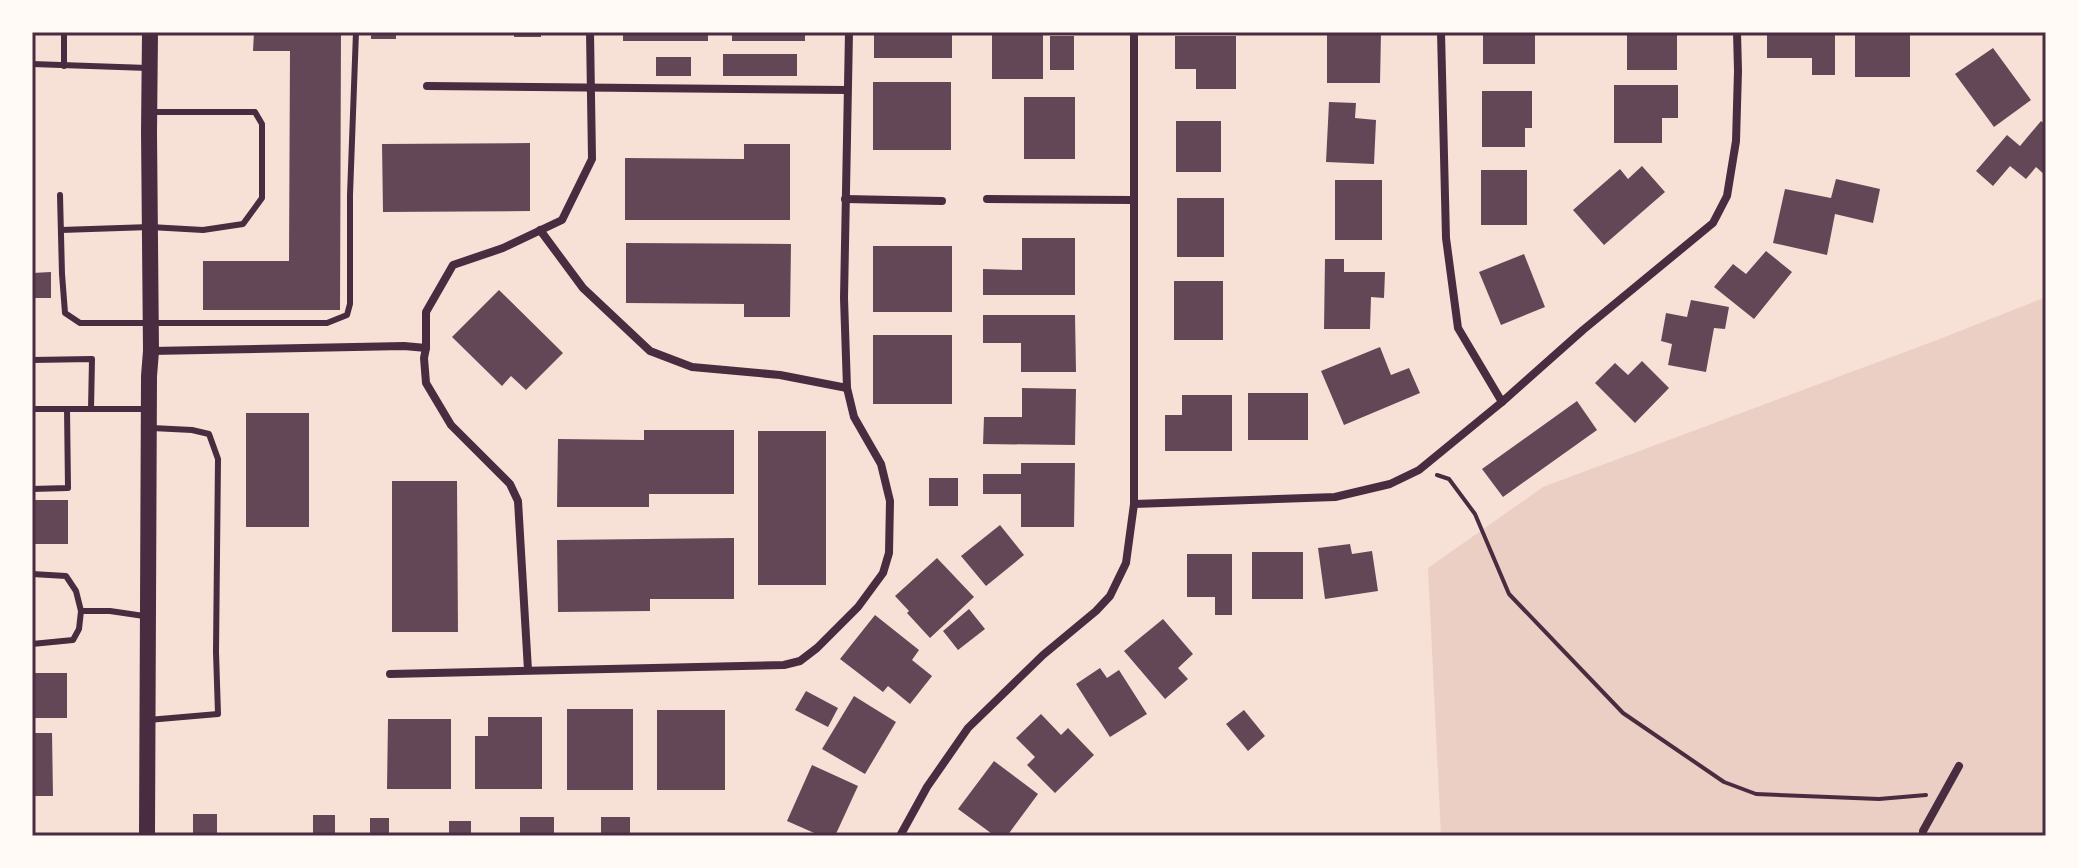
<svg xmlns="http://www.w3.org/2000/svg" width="2078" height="868" font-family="Arial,sans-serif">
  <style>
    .green { fill: #ebcfc5 }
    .building { fill: #644757 }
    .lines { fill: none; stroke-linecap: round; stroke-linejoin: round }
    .path { stroke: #4a2c40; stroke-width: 4 }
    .service { stroke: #4a2c40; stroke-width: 6 }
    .minor { stroke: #4a2c40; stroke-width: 8 }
    .secondary { stroke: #4a2c40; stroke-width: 16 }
    .neatline { fill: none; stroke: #4a2c40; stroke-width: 3 }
  </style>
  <rect width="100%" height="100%" fill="#f7e1d7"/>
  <polygon class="green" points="2046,297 2046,836 1441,836 1428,568 1543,487 1937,340"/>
  <g class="building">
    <polygon points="254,32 341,32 340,310 203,310 203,261 289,261 290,51 253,51"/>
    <rect x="371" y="32" width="25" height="7"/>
    <rect x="514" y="32" width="27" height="5"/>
    <rect x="623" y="32" width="85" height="9"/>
    <rect x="732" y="32" width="73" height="9"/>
    <rect x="874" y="32" width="78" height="26"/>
    <rect x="992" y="32" width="51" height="47"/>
    <polygon points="1327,32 1381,32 1380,83 1327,83"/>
    <rect x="1483" y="32" width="52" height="32"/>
    <rect x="1627" y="32" width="50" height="38"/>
    <polygon points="1767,32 1835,32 1835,75 1812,75 1812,58 1767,58"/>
    <rect x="1855" y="32" width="55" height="45"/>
    <rect x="1050" y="36" width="24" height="34"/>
    <polygon points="1175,36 1236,36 1236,89 1196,89 1196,69 1175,69"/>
    <polygon points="1993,48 2031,100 1994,127 1955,74"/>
    <rect x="723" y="54" width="74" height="22"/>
    <rect x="656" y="57" width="35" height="19"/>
    <rect x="873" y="82" width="78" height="68"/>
    <polygon points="1614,85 1678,85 1678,118 1662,118 1662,143 1614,143"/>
    <polygon points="1482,91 1532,91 1532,128 1525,128 1525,147 1482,147"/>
    <rect x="1024" y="97" width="51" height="62"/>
    <polygon points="1329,102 1356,103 1355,118 1376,120 1374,164 1326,162"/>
    <rect x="1176" y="121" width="45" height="51"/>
    <polygon points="2041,121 2046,125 2046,176 2036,167 2026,179 2010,166 1993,186 1976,171 2007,135 2020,146"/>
    <polygon points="530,143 530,211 383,212 382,144"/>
    <polygon points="744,144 790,144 790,220 625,220 625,158 744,159"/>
    <polygon points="1642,166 1665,192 1604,245 1573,210 1620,169 1628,179"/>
    <rect x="1481" y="170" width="46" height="55"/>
    <polygon points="1836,179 1880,189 1873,223 1835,214 1827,255 1773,243 1785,189 1831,198"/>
    <rect x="1335" y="180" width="47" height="60"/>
    <rect x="1177" y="198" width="47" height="59"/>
    <polygon points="1022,238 1075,238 1075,295 983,295 983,269 1022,270"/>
    <polygon points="626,243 791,244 790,317 744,317 744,304 626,303"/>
    <rect x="873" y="246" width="79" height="66"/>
    <polygon points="1766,251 1792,272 1754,319 1714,287 1733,264 1746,274"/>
    <polygon points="1524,254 1545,307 1501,325 1479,272"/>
    <polygon points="1325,259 1344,259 1344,272 1385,272 1384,298 1371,297 1370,329 1324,329"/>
    <polygon points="51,272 51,298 32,298 32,273"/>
    <rect x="1174" y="281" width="49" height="59"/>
    <polygon points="499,290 563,353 526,390 511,376 502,386 452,337"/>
    <polygon points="1691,300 1729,307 1725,329 1714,328 1706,372 1668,365 1672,344 1661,341 1666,313 1687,317"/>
    <polygon points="983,315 1075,315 1076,372 1021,372 1021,343 983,343"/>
    <rect x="873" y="335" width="79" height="69"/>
    <polygon points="1380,347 1391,375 1409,368 1420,393 1344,425 1321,371"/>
    <polygon points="1642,361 1669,388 1635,423 1595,383 1615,363 1628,375"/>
    <polygon points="1022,388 1076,389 1075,445 983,444 984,417 1022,417"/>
    <rect x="1248" y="393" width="60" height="47"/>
    <polygon points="1182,395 1232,395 1232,451 1165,451 1165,415 1182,415"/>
    <polygon points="1577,401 1597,430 1503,497 1482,469"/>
    <rect x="246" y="413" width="63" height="114"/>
    <polygon points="644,430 734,430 734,494 649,494 649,507 557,507 558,439 644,440"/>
    <rect x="758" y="431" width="68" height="154"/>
    <polygon points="1021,463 1075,463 1074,527 1021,527 1021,494 983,494 983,474 1021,474"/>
    <rect x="929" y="478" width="29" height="28"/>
    <polygon points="392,481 457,481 458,632 392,632"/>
    <rect x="32" y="500" width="36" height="44"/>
    <polygon points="1000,525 1024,555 986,586 961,556"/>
    <polygon points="734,538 734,599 650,599 650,611 558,612 557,540"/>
    <polygon points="1350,544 1352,554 1372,551 1378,591 1325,599 1318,548"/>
    <rect x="1252" y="552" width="51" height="47"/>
    <polygon points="1187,554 1232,554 1232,615 1215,615 1215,597 1187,597"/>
    <polygon points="937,558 974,597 930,638 907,613 909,611 895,596"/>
    <polygon points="969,609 985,629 958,650 943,631"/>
    <polygon points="875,615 919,650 912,660 932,676 910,704 888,686 883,692 840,659"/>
    <polygon points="1163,619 1193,654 1178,668 1188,679 1165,699 1124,651"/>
    <polygon points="1100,668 1107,678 1119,670 1147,714 1110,737 1076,684"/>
    <rect x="32" y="673" width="35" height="45"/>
    <polygon points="806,691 838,708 828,727 795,710"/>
    <polygon points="854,696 896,722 865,774 822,749"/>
    <rect x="567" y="709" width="66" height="81"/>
    <rect x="657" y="710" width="68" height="80"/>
    <polygon points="1244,710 1265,736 1248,751 1226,724"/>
    <polygon points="1041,714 1061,735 1068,728 1094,755 1055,793 1027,765 1035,757 1016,738"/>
    <polygon points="488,717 542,717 542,789 475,789 475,736 488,736"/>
    <polygon points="388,719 451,719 451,789 387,789"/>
    <polygon points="32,733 52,733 53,796 32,796"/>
    <polygon points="994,761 1038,794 1007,836 995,836 958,809"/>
    <polygon points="812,765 858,786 835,836 821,836 787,821"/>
    <rect x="193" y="814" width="24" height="22"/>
    <rect x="313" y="815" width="22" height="21"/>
    <rect x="520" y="817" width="34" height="19"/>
    <rect x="601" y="817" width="29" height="19"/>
    <rect x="370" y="818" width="19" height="18"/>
    <rect x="449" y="821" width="22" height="15"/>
  </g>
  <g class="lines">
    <polyline class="path" points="1437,475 1449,479 1475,514 1509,594 1623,713 1724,782 1756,794 1879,799 1926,795"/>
    <g class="service">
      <polyline points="32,64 148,68"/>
      <polyline points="64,66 64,32"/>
      <polyline points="60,195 62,274 65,313 80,323 327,323 347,315 350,304 350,195 356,32"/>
      <polyline points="61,230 150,227 203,230 243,224 262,198 262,124 255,112 153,112"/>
      <polyline points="32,360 92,359 91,409"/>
      <polyline points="32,409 145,409"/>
      <polyline points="32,489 68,488 67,409"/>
      <polyline points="32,574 66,576 76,591 81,611 110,611 144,616"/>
      <polyline points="32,644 73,640 79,629 81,611"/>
      <polyline points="148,720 218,714 216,652 218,459 209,434 192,430 152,428"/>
    </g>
    <g class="minor">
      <polyline points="1441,32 1446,238 1458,328 1502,402"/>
      <polyline points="427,86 847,90"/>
      <polyline points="845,199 942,201"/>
      <polyline points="987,199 1133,200"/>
      <polyline points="540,230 583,288 650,351 692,367 780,375 847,388"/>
      <polyline points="151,351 404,346 426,348"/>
      <polyline points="1134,504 1335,497 1390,484 1419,470 1502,402 1583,330 1713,223 1727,196 1736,141 1738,71 1737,32"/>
      <polyline points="528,670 518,501 510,484 451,425 426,383 424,358 426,348 426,312 453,265 503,248 562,220 592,159 590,32"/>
      <polyline points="390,674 784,665 800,661 817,648 858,607 883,573 889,553 890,501 881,464 854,417 847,388 844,298 849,32"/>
      <polyline points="900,836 927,787 968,728 1043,655 1096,611 1110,596 1126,563 1134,504 1134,32"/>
      <polyline points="1923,836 1923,831 1959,766"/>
    </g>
    <polyline class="secondary" points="147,836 149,376 151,351 149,132 150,32"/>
  </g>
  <rect width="2078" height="868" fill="none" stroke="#fffaf5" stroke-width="68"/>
  <rect x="34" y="34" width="2010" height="800" class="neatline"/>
</svg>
